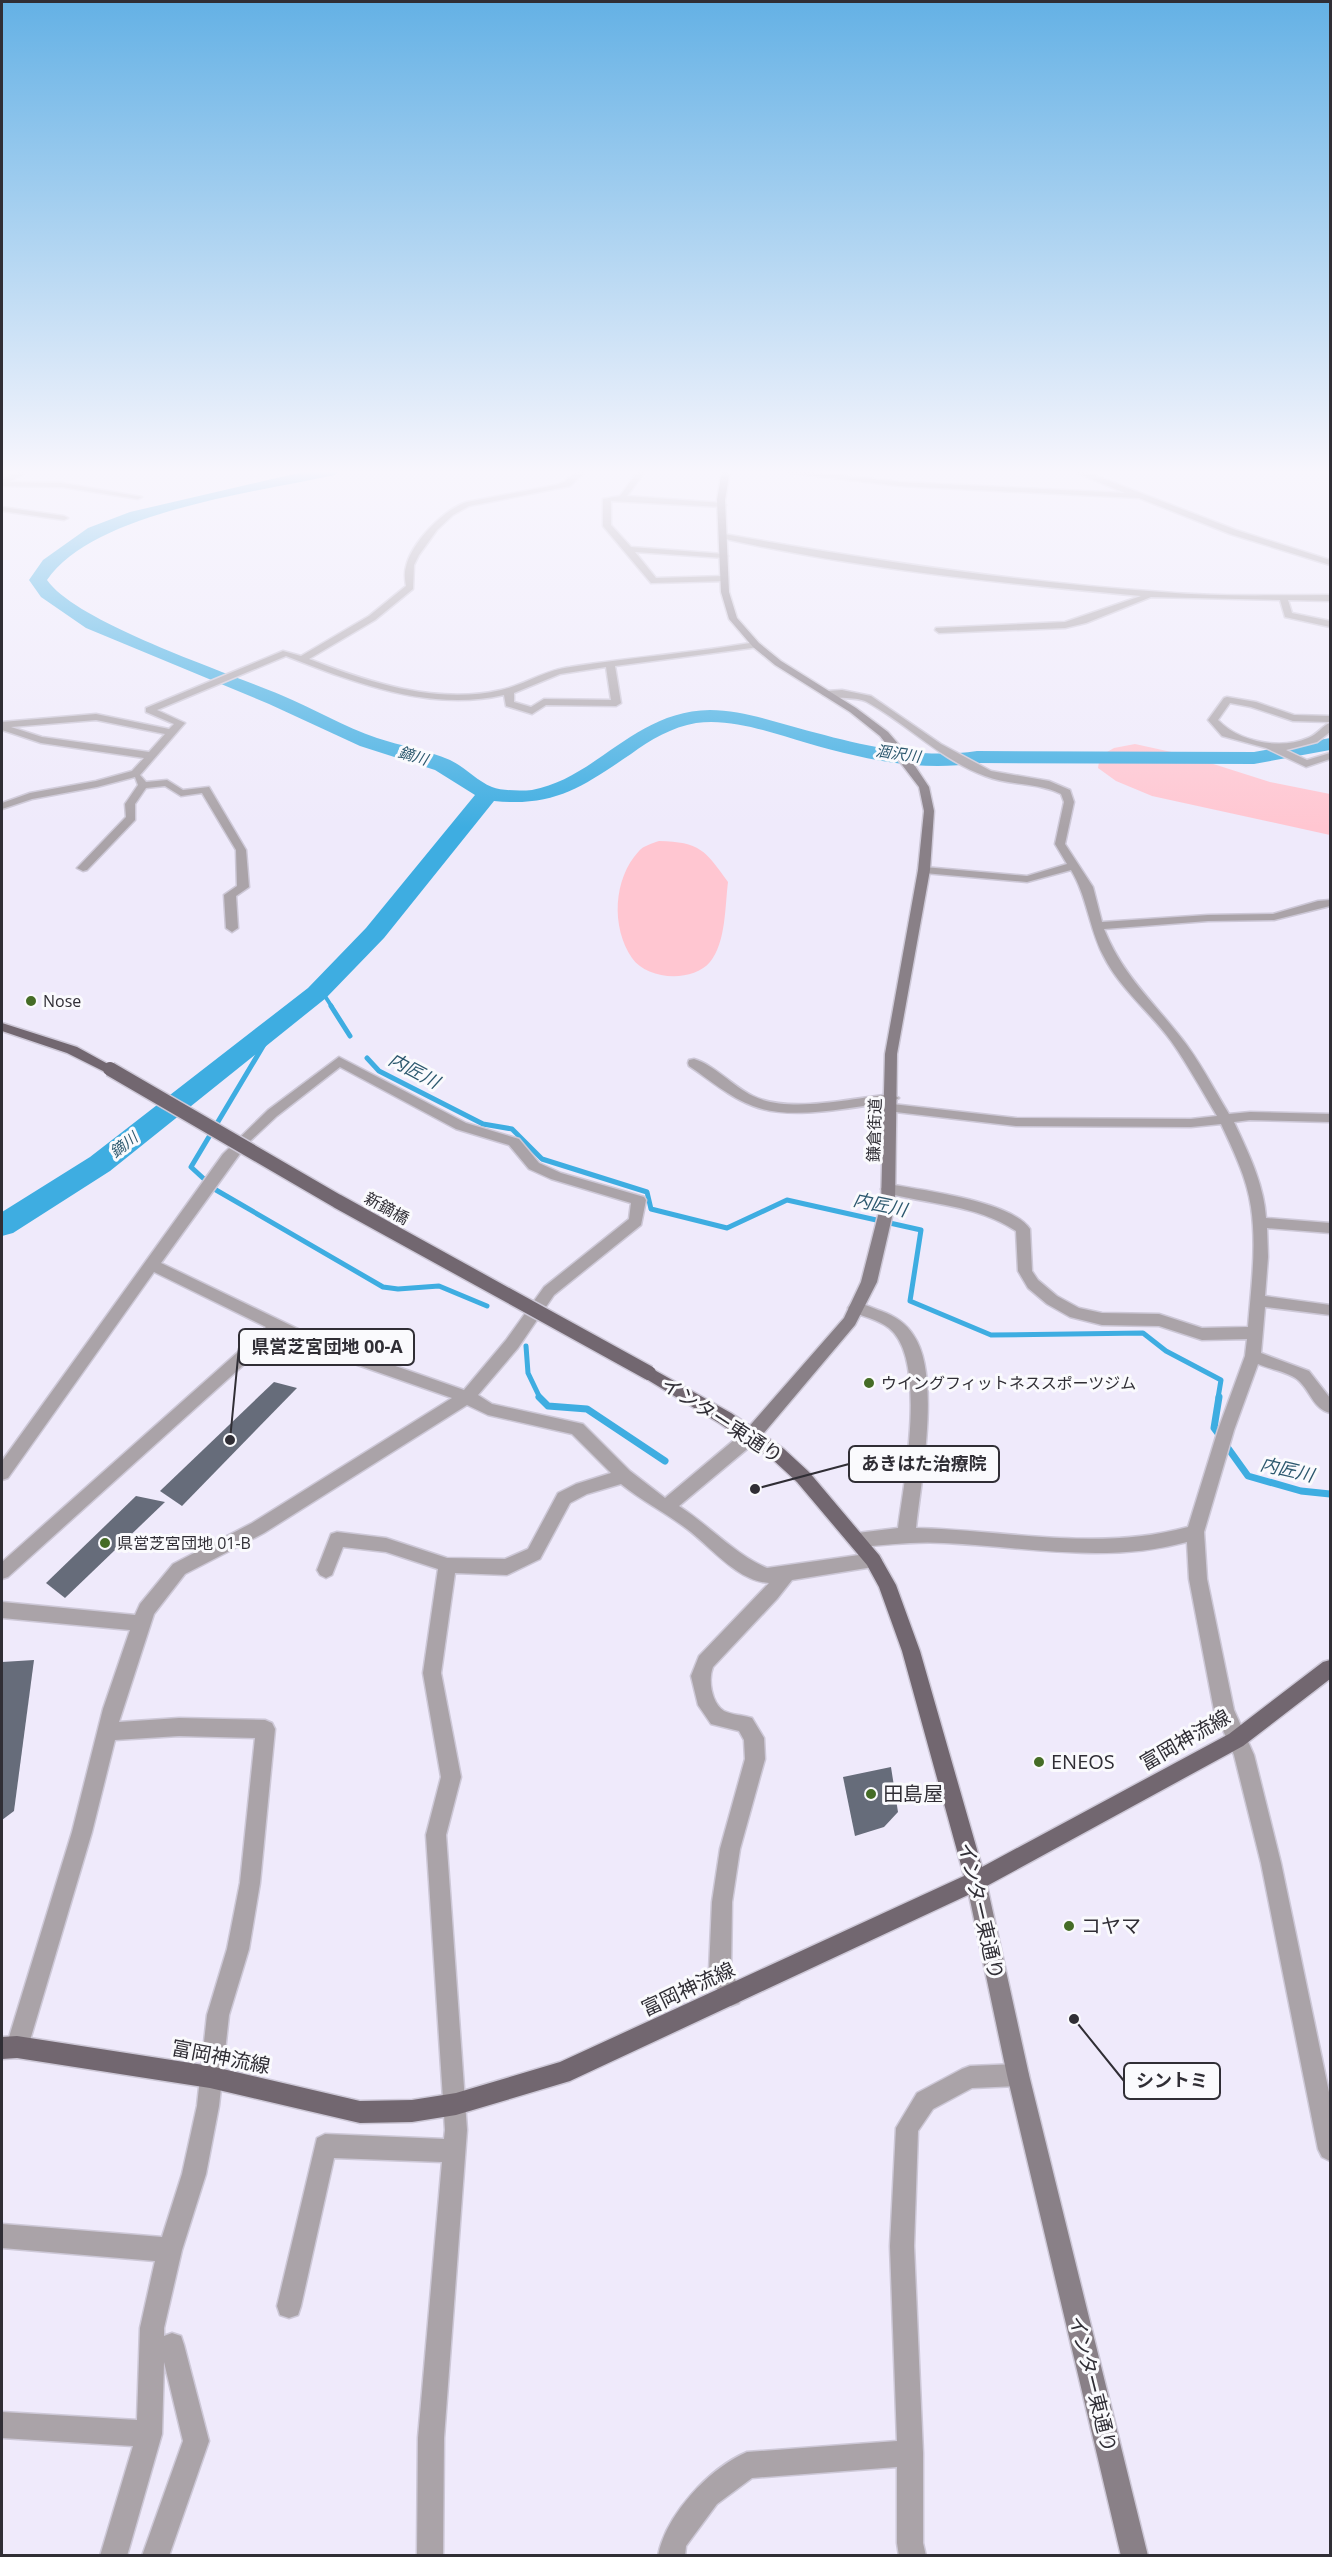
<svg xmlns="http://www.w3.org/2000/svg" width="1332" height="2557" font-family="'Open Sans','Noto Sans JP',sans-serif">
  <style>
    .green { fill: #ffc6d1 }
    .lines { fill: none; stroke-linecap: round; stroke-linejoin: round }
    .stream-far2 { stroke: #3eade1; stroke-width: 4 }
    .stream-far1 { stroke: #3eade1; stroke-width: 5 }
    .stream { stroke: #3eade1; stroke-width: 7 }
    .river { fill: #3eade1; fill-rule: evenodd }
    .building { fill: #666c7a }
    .street-casing { stroke: #cdc8d7; stroke-width: 3 }
    .secondary-casing { stroke: #cdc8d7; stroke-width: 3 }
    .primary-casing { stroke: #cdc8d7; stroke-width: 3 }
    .street { fill: #aaa3a8; fill-rule: evenodd }
    .secondary { fill: #898087; fill-rule: evenodd }
    .primary { fill: #726770; fill-rule: evenodd }
    .primary-bridge-casing { stroke: #cdc8d7; stroke-width: 17; stroke-linecap: butt }
    .primary-bridge { stroke: #726770; stroke-width: 14 }
    .poi-dot { fill: #456c26; stroke: #fafafd; stroke-width: 2 }
    .labels { text-anchor: middle; stroke-width: 6; stroke-linejoin: round; paint-order: stroke }
    .far-water-label { font-size: 15px; font-style: italic; fill: #2c586e; stroke: #fafafd }
    .poi-label { font-size: 16px; fill: #302e35; stroke: #fafafd; text-anchor: start }
    .street-label { font-size: 16px; fill: #302e35; stroke: #fafafd }
    .water-label { font-size: 18px; font-style: italic; fill: #2c586e; stroke: #fafafd }
    .near-street-label { font-size: 20px; fill: #302e35; stroke: #fafafd }
    .near-poi-label { font-size: 20px; fill: #302e35; stroke: #fafafd; text-anchor: start }
    .leader { fill: none; stroke: #302e35; stroke-width: 2 }
    .callout-dot { fill: #302e35; stroke: #fafafd; stroke-width: 2 }
    .callout { fill: #fafafd; stroke: #302e35; stroke-width: 2 }
    .callout-label { font-size: 18px; text-anchor: middle; font-weight: bold; fill: #302e35 }
  </style>
  <rect width="100%" height="100%" fill="#efeafb"/>
  <g class="green">
    <polygon points="1135,744 1185,755 1270,782 1330,794 1330,835 1152,796 1116,781 1098,768 1100,756 1114,748"/>
    <path d="M659,841C700,842 705,850 728,882C725,906 726,943 710,962C692,983 647,980 632,958C611,927 613,879 639,851C643,846 653,843 659,841Z"/>
  </g>
  <g class="lines">
    <polyline class="stream-far2" points="321,990 332,1007"/>
    <g class="stream-far1">
      <polyline points="331,1006 350,1036"/>
      <polyline points="275,1026 191,1167 216,1190 383,1287 398,1289 439,1286 487,1306"/>
      <polyline points="367,1058 379,1071 483,1124 512,1129 542,1159 647,1192 651,1209 727,1228 787,1200 921,1230 910,1301 991,1335 1143,1333 1166,1351 1221,1380 1218,1398"/>
      <polyline points="526,1346 528,1373 540,1398"/>
    </g>
    <g class="stream">
      <polyline points="539,1397 548,1406 587,1409 665,1461"/>
      <polyline points="1219,1397 1214,1428 1220,1436"/>
      <polyline points="1225,1444 1248,1476 1301,1491 1330,1494"/>
    </g>
    <path class="river" d="M311,470H342L335,475C257,492 93,512 47,580C77,623 227,672 281,695C313,708 344,727 377,738C401,746 427,750 450,760C465,767 477,781 492,787C502,791 522,791 532,790C597,778 634,711 710,710C740,710 769,720 798,728C857,744 916,760 977,751L1254,752L1330,738V750L1254,764L977,763C919,772 863,759 807,743C772,733 733,718 696,723C672,727 650,740 631,754C582,787 555,807 494,801L384,938L326,998L110,1171L13,1233L2,1236V1212L90,1157L308,988L366,928L475,795L435,770L360,746L269,704L86,628L41,597L29,580L43,560L88,528L130,512Z"/>
  </g>
  <g class="building">
    <polygon points="274,1382 297,1388 182,1506 160,1491"/>
    <polygon points="136,1496 165,1502 65,1598 46,1583"/>
    <polygon points="34,1660 14,1811 2,1820 2,1662"/>
    <polygon points="891,1767 898,1812 884,1827 855,1836 843,1777"/>
  </g>
  <g class="lines">
    <g class="street-casing">
      <g id="street">
        <polygon points="20,470 30,470 9,482 62,483 142,497 138,499 62,487 2,486 2,480"/>
        <path d="M579,470H587L570,486L469,506L453,515L437,530L419,555L414,565L413,589L375,620L309,659C368,682 436,705 501,690C524,685 545,670 570,667C632,657 694,653 756,642L761,645L759,647L615,666L621,703L616,706L546,705L532,714L506,706L504,695C430,712 355,683 286,656L157,710L185,723L140,775L146,782L167,780L183,790L209,787L246,850L249,887L236,896L238,928L232,932L226,928L224,895L237,886L236,850L202,793L181,796L165,786L146,788L135,804V820L87,870L83,871L77,868L79,866L126,817L125,804L138,785L135,777L97,787L32,799L2,809V803L30,793L96,781L132,771L144,758L41,743L2,730V722L96,714L169,729L174,724L146,712V708L283,651L301,656L369,616L406,586C405,580 404,573 406,567C411,543 444,509 467,502L556,485L564,482ZM606,667L611,700L544,699L531,707L514,702V693L560,674ZM96,720L165,734L149,752L42,737L11,727Z"/>
        <polygon points="639,470 646,470 627,496 722,503 726,505 722,507 611,501 611,525 631,547 724,554 728,556 724,558 635,552 656,578 725,576 728,577 728,581 651,583 603,526 603,499 620,496"/>
        <polygon points="766,470 795,470 900,482 1125,493 1070,470 1081,470 1236,530 1330,560 1330,565 1230,534 1139,498 900,486"/>
        <polygon points="2,507 64,516 68,518 64,520 2,511"/>
        <path d="M724,534C869,560 1015,582 1162,592C1218,597 1274,595 1330,595V601L1288,600L1292,613L1330,621V627L1285,617L1280,600L1151,597L1086,623L1065,628L939,633L935,630L936,628L1065,622L1141,596C1001,583 858,569 721,538L720,536Z"/>
        <path d="M842,690L871,696L941,744L991,771L1049,781L1070,790L1074,802L1065,844L1093,887L1102,922L1208,915L1273,914L1318,901L1330,900V906L1274,920L1208,921L1104,929C1123,975 1149,997 1179,1035C1199,1059 1213,1088 1229,1114L1250,1112L1330,1114V1122L1250,1120L1234,1122C1248,1152 1264,1184 1266,1218L1330,1223V1233L1267,1228L1268,1257L1265,1296L1330,1305V1315L1265,1307L1261,1353L1309,1371L1330,1398V1413C1313,1409 1310,1390 1298,1380C1289,1372 1269,1369 1258,1364L1234,1430L1204,1532L1207,1579L1234,1710L1254,1755L1281,1863L1330,2097V2161L1322,2157L1318,2149L1261,1863L1234,1755L1214,1710L1189,1579L1187,1542C1106,1564 1027,1547 944,1543C915,1541 886,1545 857,1547L851,1545L848,1540L851,1535L857,1533L898,1528C904,1483 928,1359 889,1328C879,1320 863,1316 851,1312L848,1308L851,1304C860,1301 872,1308 881,1311C895,1316 906,1323 914,1336C941,1376 921,1481 916,1528C1007,1530 1097,1552 1188,1527L1218,1430L1245,1356L1247,1339L1202,1340L1159,1326L1102,1325L1070,1317L1047,1304L1028,1288L1018,1271L1016,1231C975,1204 929,1205 883,1192L881,1189L883,1186L888,1184C921,1190 1012,1201 1030,1229L1032,1271L1038,1280L1057,1296L1079,1308L1102,1313L1159,1314L1202,1328L1248,1327C1251,1288 1257,1247 1251,1207C1247,1178 1233,1150 1221,1124L1191,1127L1016,1126L887,1111L885,1108L887,1105L892,1104L1016,1118L1191,1119L1217,1116C1202,1091 1188,1065 1171,1041C1150,1012 1119,988 1103,955C1089,928 1087,896 1071,870L1027,882L924,873L918,870L924,867L1027,876L1067,864L1055,844L1064,802L1061,794C1037,782 1010,786 985,776C941,760 907,724 867,702C854,695 831,701 822,694L827,691Z"/>
        <path d="M1227,697L1256,702L1294,715L1330,716V722L1293,721L1251,707L1230,703L1218,720C1239,742 1280,750 1308,738C1317,735 1323,725 1330,723V732L1317,742L1286,750L1307,760L1330,753V759L1306,767L1266,748L1222,736L1208,720L1224,698Z"/>
        <path d="M339,1057L466,1123L519,1139L539,1163L561,1173L644,1197L646,1200L641,1225L554,1295L518,1348L478,1395L492,1404L583,1424L630,1471L665,1498L746,1430L752,1429L758,1430L760,1435L758,1440L679,1506C709,1525 734,1554 767,1568L873,1553L879,1555L882,1560L879,1565L873,1567L792,1580L777,1599L713,1667C708,1679 711,1703 724,1711C732,1715 743,1715 752,1718L764,1738L765,1759L740,1849L732,1902L731,1970L742,1995L739,2003L731,2006L723,2003L709,1971L712,1902L720,1849L745,1759L744,1740L739,1731L711,1724L698,1705L691,1676L699,1656L769,1583C737,1581 711,1547 687,1529C666,1513 642,1501 621,1484L587,1494L570,1503L540,1559L507,1575L455,1573L441,1673L461,1777L446,1835L467,2130L444,2438L443,2556H417L418,2438L442,2162L334,2158L301,2306L298,2315L289,2318L280,2315L277,2306L317,2138L325,2134L444,2139L445,2130L426,1835L441,1777L423,1673L438,1569L386,1552L343,1547L332,1575L326,1578L320,1575L317,1570L331,1534L337,1532L386,1538L447,1558L505,1559L528,1549L558,1493L576,1484L611,1473L572,1434L488,1415L467,1405L264,1533L185,1574L154,1614L119,1722L179,1718L265,1720L272,1723L275,1729L260,1883L249,1949L229,2015L219,2106L206,2174L182,2250L164,2328V2336L172,2333L181,2336L184,2345L209,2441L169,2556H142L183,2441L164,2362L162,2434L127,2556H100L133,2446L2,2438V2412L137,2420L140,2328L155,2261L2,2248V2224L162,2237L182,2174L197,2106L207,2015L227,1949L240,1883L255,1738L179,1736L115,1740L92,1832L28,2047L25,2055L17,2058L9,2055L6,2047L72,1832L103,1709L130,1630L2,1618V1602L135,1615L140,1604L173,1564L252,1523L452,1398L309,1348L279,1333L8,1577L2,1579V1562L266,1327L154,1272L8,1478L2,1480V1461L223,1154L268,1110ZM340,1067L456,1129L509,1145L529,1169L551,1179L631,1203L629,1219L544,1287L506,1340L464,1390L321,1340L161,1263L247,1144L277,1116Z"/>
        <path d="M694,1059C713,1064 734,1087 753,1096C789,1114 853,1098 892,1094L899,1098L892,1102C851,1107 792,1121 753,1106C729,1097 710,1080 689,1066L688,1063L689,1060Z"/>
        <path d="M1018,2064L1026,2067L1029,2075L1026,2083L1018,2086L972,2088L933,2109L918,2131L914,2246L923,2453V2543L926,2556H899L897,2543V2467L752,2478L717,2504L686,2546L685,2556H658C665,2516 709,2468 747,2452L897,2441L890,2246L896,2128L917,2093L962,2069L970,2066Z"/>
      </g>
    </g>
    <g class="secondary-casing">
      <g id="secondary">
        <polygon points="722,470 730,470 725,500 729,592 737,618 759,643 781,661 856,708 888,732 907,754 929,787 934,811 930,870 897,1054 895,1204 877,1282 855,1325 758,1440 752,1441 746,1440 744,1435 746,1430 844,1318 861,1282 881,1204 885,1054 918,870 924,811 919,787 880,736 850,712 775,665 753,647 729,619 721,592 717,500"/>
        <polygon points="976,1871 983,1874 986,1881 1029,2075 1148,2556 1121,2556 1007,2075 966,1881 969,1874"/>
      </g>
    </g>
    <g class="primary-casing">
      <g id="primary">
        <polygon points="2,1023 77,1047 117,1069 115,1072 105,1072 67,1053 2,1031"/>
        <polygon points="649,1367 731,1413 784,1449 809,1472 879,1555 896,1585 920,1651 982,1867 1229,1734 1323,1662 1330,1660 1330,1679 1243,1746 983,1888 570,2081 456,2115 412,2122 360,2123 210,2088 17,2058 2,2059 2,2037 17,2036 210,2066 360,2101 412,2100 456,2093 560,2062 964,1876 902,1651 879,1587 867,1565 797,1482 772,1459 719,1423 643,1377 641,1373 643,1369"/>
      </g>
    </g>
    <use href="#street" class="street"/>
    <use href="#secondary" class="secondary"/>
    <use href="#primary" class="primary"/>
    <g class="primary-bridge-casing">
      <polyline id="primary-bridge" points="110,1069 337,1201 649,1373"/>
    </g>
    <use href="#primary-bridge" class="primary-bridge"/>
  </g>
  <linearGradient id="sky" x2="0" y2="1"><stop stop-color="#64b1e5"/><stop offset="0.57" stop-color="#f8f6fd"/><stop offset="1" stop-color="#f8f6fd" stop-opacity="0"/></linearGradient>
  <rect width="1332" height="828" fill="url(#sky)"/>
  <g class="poi-dot">
    <circle cx="31" cy="1001" r="6"/>
    <circle cx="869" cy="1383" r="6"/>
    <circle cx="105" cy="1543" r="6"/>
    <circle cx="1039" cy="1762" r="6"/>
    <circle cx="871" cy="1794" r="6"/>
    <circle cx="1069" cy="1926" r="6"/>
  </g>
  <g class="labels">
    <g class="far-water-label">
      <text transform="translate(898 754) rotate(8)" y="5">涸沢川</text>
      <text transform="translate(413 756) rotate(17)" y="5">鏑川</text>
      <text transform="translate(124 1145) rotate(-38)" y="5">鏑川</text>
    </g>
    <g class="poi-label">
      <text x="43" y="1007">Nose</text>
      <text x="881" y="1389">ウイングフィットネススポーツジム</text>
      <text x="117" y="1549">県営芝宮団地 01-B</text>
    </g>
    <g class="street-label">
      <text transform="translate(874 1130) rotate(-88)" y="6">鎌倉街道</text>
      <text transform="translate(387 1208) rotate(29)" y="6">新鏑橋</text>
    </g>
    <g class="water-label">
      <text transform="translate(414 1071) rotate(28)" y="6">内匠川</text>
      <text transform="translate(880 1205) rotate(12)" y="6">内匠川</text>
      <text transform="translate(1287 1470) rotate(13)" y="6">内匠川</text>
    </g>
    <g class="near-street-label">
      <text transform="translate(722 1420) rotate(33)" y="7">インター東通り</text>
      <text transform="translate(1185 1740) rotate(-30)" y="7">富岡神流線</text>
      <text transform="translate(981 1911) rotate(77)" y="7">インター東通り</text>
      <text transform="translate(688 1989) rotate(-25)" y="7">富岡神流線</text>
      <text transform="translate(221 2057) rotate(11)" y="7">富岡神流線</text>
      <text transform="translate(1093 2384) rotate(76)" y="7">インター東通り</text>
    </g>
    <g class="near-poi-label">
      <text x="1051" y="1769">ENEOS</text>
      <text x="883" y="1801">田島屋</text>
      <text x="1081" y="1933">コヤマ</text>
    </g>
  </g>
  <path class="leader" d="M230 1440L239 1347M755 1489L849 1464M1074 2019L1124 2081"/>
  <g class="callout-dot">
    <circle cx="230" cy="1440" r="6"/>
    <circle cx="755" cy="1489" r="6"/>
    <circle cx="1074" cy="2019" r="6"/>
  </g>
  <g class="callout">
    <rect x="239" y="1329" width="175" height="36" rx="6"/>
    <rect x="849" y="1446" width="150" height="36" rx="6"/>
    <rect x="1124" y="2063" width="96" height="36" rx="6"/>
  </g>
  <g class="callout-label">
    <text x="327" y="1353">県営芝宮団地 00-A</text>
    <text x="924" y="1470">あきはた治療院</text>
    <text x="1172" y="2087">シントミ</text>
  </g>
  <rect width="1332" height="2557" fill="none" stroke="#302e35" stroke-width="6"/>
</svg>
